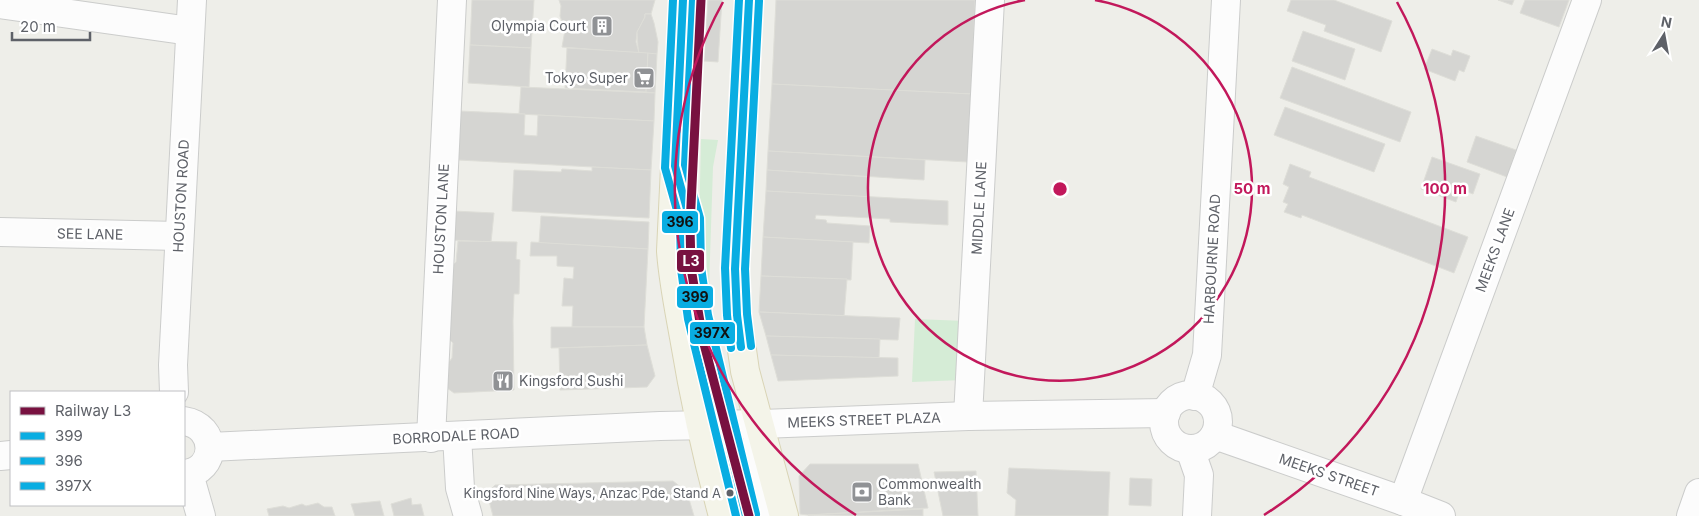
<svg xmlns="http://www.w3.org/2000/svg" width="1699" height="516" font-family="Inter,sans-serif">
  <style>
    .green { fill: #d5ecd6 }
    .building { fill: #d5d5d2; stroke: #deded8 }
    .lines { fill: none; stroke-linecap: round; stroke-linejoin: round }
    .minor-casing { stroke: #cbcccb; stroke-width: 30 }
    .major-casing { stroke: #d9d4b5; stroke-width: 30 }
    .minor { stroke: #fcfcfc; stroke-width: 28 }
    .major { stroke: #f4f4e9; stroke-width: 28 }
    .bus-1-casing { stroke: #fff; stroke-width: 11 }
    .bus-2-casing { stroke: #fff; stroke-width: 11 }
    .bus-3-casing { stroke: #fff; stroke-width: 11 }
    .bus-1 { stroke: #09ade2; stroke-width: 8 }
    .bus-2 { stroke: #09ade2; stroke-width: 8 }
    .bus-3 { stroke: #09ade2; stroke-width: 8 }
    .rail-1-casing { stroke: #fff; stroke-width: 12 }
    .rail-1 { stroke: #781140; stroke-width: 9 }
    .ring { fill: none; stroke: #c2185b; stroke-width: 2.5 }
    .bus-dot { fill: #5e6168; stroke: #fff; stroke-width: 2 }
    .labels { text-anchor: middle; stroke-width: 5; stroke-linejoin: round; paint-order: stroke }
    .bus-label { font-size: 13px; fill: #5e6168; stroke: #fff; text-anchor: end }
    .poi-label { font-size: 14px; fill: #5e6168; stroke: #fff; text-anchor: end }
    .street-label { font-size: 14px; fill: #5e6168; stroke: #fff }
    .centre { fill: #c2185b; stroke: #fff; stroke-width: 2.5 }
    .ring-label { font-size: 15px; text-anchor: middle; font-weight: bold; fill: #c2185b; stroke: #fff; stroke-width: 5; stroke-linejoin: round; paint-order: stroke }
    .line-badge { stroke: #fff; stroke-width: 2 }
    .badge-label { font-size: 14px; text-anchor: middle; font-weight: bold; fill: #fff }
    .pale-badge-label { font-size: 14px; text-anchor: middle; font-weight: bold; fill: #111 }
  </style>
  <rect width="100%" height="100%" fill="#eeeee9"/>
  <g class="green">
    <polygon points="701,139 718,140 713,167 709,288 703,288 699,230"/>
    <polygon points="915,319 966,321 963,380 912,382"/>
  </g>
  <g class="building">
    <polygon points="472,0 534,0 531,48 470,45"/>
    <polygon points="559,0 655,0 651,14 645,14 645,17 637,32 636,42 639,53 562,47 565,30 560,16 561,6"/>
    <polygon points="708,0 722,0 718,62 704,61"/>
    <polygon points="776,0 975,0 971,94 772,84"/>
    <polygon points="1291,0 1334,0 1392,21 1381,52 1324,31 1326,25 1287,11"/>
    <polygon points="1498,0 1514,0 1512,5"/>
    <polygon points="1525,0 1569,0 1559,27 1520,13"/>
    <polygon points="645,14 651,14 654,23 658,42 657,54 639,53 638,47 637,32 645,17"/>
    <polygon points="1303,31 1355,49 1345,80 1292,61"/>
    <polygon points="470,45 531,48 529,87 468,83"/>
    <polygon points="567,48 648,53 646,92 565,88"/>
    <polygon points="1432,49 1451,56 1453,50 1470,56 1464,72 1459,70 1455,81 1424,69"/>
    <polygon points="648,53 657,54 655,93 646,92"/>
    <polygon points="1292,67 1411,112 1400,142 1280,98"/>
    <polygon points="772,84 971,94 968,162 768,151"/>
    <polygon points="521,87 655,93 654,121 519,114"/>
    <polygon points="1285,107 1385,144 1374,172 1274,135"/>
    <polygon points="460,111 525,114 524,135 537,136 538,115 654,121 651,170 458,160"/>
    <polygon points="1476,136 1516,150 1507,177 1467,162"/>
    <polygon points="768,151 925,160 924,180 767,170"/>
    <polygon points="1432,157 1480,174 1473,194 1460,189 1456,202 1421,189"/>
    <polygon points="1290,164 1311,172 1309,177 1468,237 1454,273 1302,215 1301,218 1284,212 1288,204 1283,202 1289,187 1283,184"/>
    <polygon points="592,167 651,170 649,218 512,211 514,170 561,172 562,169 592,171"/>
    <polygon points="767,170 869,177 867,197 766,191"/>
    <polygon points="766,191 948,201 948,225 890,222 890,219 816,215 815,219 826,220 827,223 870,226 869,243 763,237"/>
    <polygon points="453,211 494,213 491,242 452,240"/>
    <polygon points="541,216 649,222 648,249 539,243"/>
    <polygon points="763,237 853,242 851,280 761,276"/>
    <polygon points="458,241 517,242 516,259 520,260 519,294 514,294 513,321 514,390 454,393 447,388 449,362 452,358 453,343 448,338 451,267 456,262"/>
    <polygon points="531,242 648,249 644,327 572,327 573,306 562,306 564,278 573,279 574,267 557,266 557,256 530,256"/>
    <polygon points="761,276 847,279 844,316 759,312"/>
    <polygon points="759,312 900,318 898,340 766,336"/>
    <polygon points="551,327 644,327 647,345 551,348"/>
    <polygon points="766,336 880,339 879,358 771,355"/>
    <polygon points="647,345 655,376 647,387 560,390 559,348"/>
    <polygon points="771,355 898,358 898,376 778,381"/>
    <polygon points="810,464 918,464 928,508 808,515 800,514 799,476"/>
    <polygon points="1009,468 1110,472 1108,516 1015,516 1016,500 1007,493"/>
    <polygon points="976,471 978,516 943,516 934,472"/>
    <polygon points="1130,478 1152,479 1151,506 1129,505"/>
    <polygon points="673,481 687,492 694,516 493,516 487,493 495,485"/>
    <polygon points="411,498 412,505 421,504 424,516 394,516 391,504"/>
    <polygon points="380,501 384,516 355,516 351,504"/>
    <polygon points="318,503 324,507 332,507 335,516 269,516 267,509 283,506 289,508 302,504 306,506"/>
    <polygon points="923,509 923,516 808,515"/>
  </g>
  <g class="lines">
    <g class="minor-casing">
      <g id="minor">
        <polyline points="0,4 190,31"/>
        <polyline points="677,173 690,220 691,268 698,317 746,516"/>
        <polyline points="0,232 179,236"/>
        <polyline points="174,392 173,365 192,0"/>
        <circle cx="1191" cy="422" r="27"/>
        <polyline points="1195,396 1207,355 1226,0"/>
        <polyline points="968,416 990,0"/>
        <path d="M184,421C218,426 218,471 184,474"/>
        <polyline points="759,428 755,459 768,516"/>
        <polyline points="1215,435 1403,501 1441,516"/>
        <polyline points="457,436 460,488 468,516"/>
        <polyline points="431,438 452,0"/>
        <polyline points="210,447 660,426 760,424 968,416 1166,413"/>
        <polyline points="1190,449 1199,475 1197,516"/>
        <polyline points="0,456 11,455"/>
        <polyline points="189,474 201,516"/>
        <polyline points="1403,501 1587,0"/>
        <polyline points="1691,516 1699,493"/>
      </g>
    </g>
    <g class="major-casing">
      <g id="major">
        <path d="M683,0L671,251C673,280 679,309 684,337C694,397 707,457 723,516"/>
        <polyline points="749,0 735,269 737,315 745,371 784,516"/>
      </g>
    </g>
    <use href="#minor" class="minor"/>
    <use href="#major" class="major"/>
    <g class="bus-1-casing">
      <g id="bus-1">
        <polyline points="683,0 675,166 690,220 691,268 698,317 746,516"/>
        <polyline points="741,347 737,315 735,269 749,0"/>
      </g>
    </g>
    <g class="bus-2-casing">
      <g id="bus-2">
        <polyline points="673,0 665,168 680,221 681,269 688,319 736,516"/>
        <polyline points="751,346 747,314 745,269 759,1"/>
      </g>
    </g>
    <g class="bus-3-casing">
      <g id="bus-3">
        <polyline points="693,0 685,165 700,218 701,267 708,315 756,514"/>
        <polyline points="731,348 727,315 725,268 739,0"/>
      </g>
    </g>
    <use href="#bus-1" class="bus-1"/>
    <use href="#bus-2" class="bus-2"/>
    <use href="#bus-3" class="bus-3"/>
    <g class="rail-1-casing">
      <polyline id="rail-1" points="701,0 690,226 691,268 703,340 749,516"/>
    </g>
    <use href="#rail-1" class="rail-1"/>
  </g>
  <g class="ring">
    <path d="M1095 0A192 192 0 1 1 1025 0"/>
    <path d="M856 515A385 385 0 0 1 723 2M1397 2A385 385 0 0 1 1264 515"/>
  </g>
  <defs>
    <g id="building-square" transform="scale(1.125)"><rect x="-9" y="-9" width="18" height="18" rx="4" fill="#909295" stroke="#fff"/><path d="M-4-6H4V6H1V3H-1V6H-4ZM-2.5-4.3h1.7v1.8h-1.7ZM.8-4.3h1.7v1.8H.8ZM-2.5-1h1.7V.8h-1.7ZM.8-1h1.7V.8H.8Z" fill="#fff"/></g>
    <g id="supermarket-square" transform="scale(1.125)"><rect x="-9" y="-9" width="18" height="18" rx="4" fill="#909295" stroke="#fff"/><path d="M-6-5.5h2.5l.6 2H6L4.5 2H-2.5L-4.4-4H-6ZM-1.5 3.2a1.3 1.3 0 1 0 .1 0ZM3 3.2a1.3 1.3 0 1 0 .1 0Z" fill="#fff"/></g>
    <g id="restaurant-square" transform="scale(1.125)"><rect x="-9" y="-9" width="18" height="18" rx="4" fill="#909295" stroke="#fff"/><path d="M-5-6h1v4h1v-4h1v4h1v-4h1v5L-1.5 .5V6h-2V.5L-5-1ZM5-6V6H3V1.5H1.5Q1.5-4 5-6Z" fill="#fff"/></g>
    <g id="bank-square" transform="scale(1.125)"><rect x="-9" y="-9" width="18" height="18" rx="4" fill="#909295" stroke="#fff"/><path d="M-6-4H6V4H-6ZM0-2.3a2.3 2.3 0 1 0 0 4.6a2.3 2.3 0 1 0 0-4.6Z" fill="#fff"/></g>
  </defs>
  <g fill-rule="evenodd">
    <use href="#building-square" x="602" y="26"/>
    <use href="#supermarket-square" x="644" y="78"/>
    <use href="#restaurant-square" x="503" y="381"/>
    <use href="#bank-square" x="862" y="492"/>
  </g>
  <circle class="bus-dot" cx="730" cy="493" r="4.5"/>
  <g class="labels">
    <g class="bus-label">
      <text x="721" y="498">Kingsford Nine Ways, Anzac Pde, Stand A</text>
    </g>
    <g class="poi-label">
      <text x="586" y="31">Olympia Court</text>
      <text x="628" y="83">Tokyo Super</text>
      <text x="519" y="386" text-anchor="start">Kingsford Sushi</text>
      <text x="878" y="489" text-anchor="start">Commonwealth<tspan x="878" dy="16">Bank</tspan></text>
    </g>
    <g class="street-label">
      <text transform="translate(181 196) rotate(-87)" y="5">HOUSTON ROAD</text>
      <text transform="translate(979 208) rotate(-87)" y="5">MIDDLE LANE</text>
      <text transform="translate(441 219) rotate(-87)" y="5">HOUSTON LANE</text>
      <text transform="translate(90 234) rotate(1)" y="5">SEE LANE</text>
      <text transform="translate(1495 250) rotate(-70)" y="5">MEEKS LANE</text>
      <text transform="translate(1212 259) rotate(-87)" y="5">HARBOURNE ROAD</text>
      <text transform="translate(864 420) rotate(-2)" y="5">MEEKS STREET PLAZA</text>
      <text transform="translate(456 436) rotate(-3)" y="5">BORRODALE ROAD</text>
      <text transform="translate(1329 475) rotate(19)" y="5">MEEKS STREET</text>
    </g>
  </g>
  <circle cx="1060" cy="189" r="8" class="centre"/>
  <g class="ring-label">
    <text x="1252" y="194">50 m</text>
    <text x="1445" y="194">100 m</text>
  </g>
  <g class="line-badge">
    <rect x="661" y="210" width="38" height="24" rx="5" fill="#09ade2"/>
    <rect x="676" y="249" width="29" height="24" rx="5" fill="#781140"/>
    <rect x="676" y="285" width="38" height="24" rx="5" fill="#09ade2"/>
    <rect x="689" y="321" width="47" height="24" rx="5" fill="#09ade2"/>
  </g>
  <g class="badge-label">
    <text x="691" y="266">L3</text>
  </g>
  <g class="pale-badge-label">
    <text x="680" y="227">396</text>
    <text x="695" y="302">399</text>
    <text x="712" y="338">397X</text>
  </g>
  <rect x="10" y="391" width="175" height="115" fill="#ffffff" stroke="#bfc0c3"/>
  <rect x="20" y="407" width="25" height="8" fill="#781140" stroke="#bfc0c3"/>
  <text x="55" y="416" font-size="15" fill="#5e6168">Railway L3</text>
  <rect x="20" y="432" width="25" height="8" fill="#09ade2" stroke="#bfc0c3"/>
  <text x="55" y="441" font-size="15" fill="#5e6168">399</text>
  <rect x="20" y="457" width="25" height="8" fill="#09ade2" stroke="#bfc0c3"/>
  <text x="55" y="466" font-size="15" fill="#5e6168">396</text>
  <rect x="20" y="482" width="25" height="8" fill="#09ade2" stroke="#bfc0c3"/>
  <text x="55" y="491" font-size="15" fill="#5e6168">397X</text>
  <g transform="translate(1664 35) rotate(11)" stroke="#ffffff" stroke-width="4" paint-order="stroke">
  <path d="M0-4L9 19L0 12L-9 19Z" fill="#5e6168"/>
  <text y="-8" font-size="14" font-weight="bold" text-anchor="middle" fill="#5e6168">N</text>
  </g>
  <path d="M12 32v8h78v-8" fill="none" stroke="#5e6168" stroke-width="2.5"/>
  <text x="20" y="32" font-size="15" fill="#5e6168" stroke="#ffffff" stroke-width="4" paint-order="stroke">20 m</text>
</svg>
